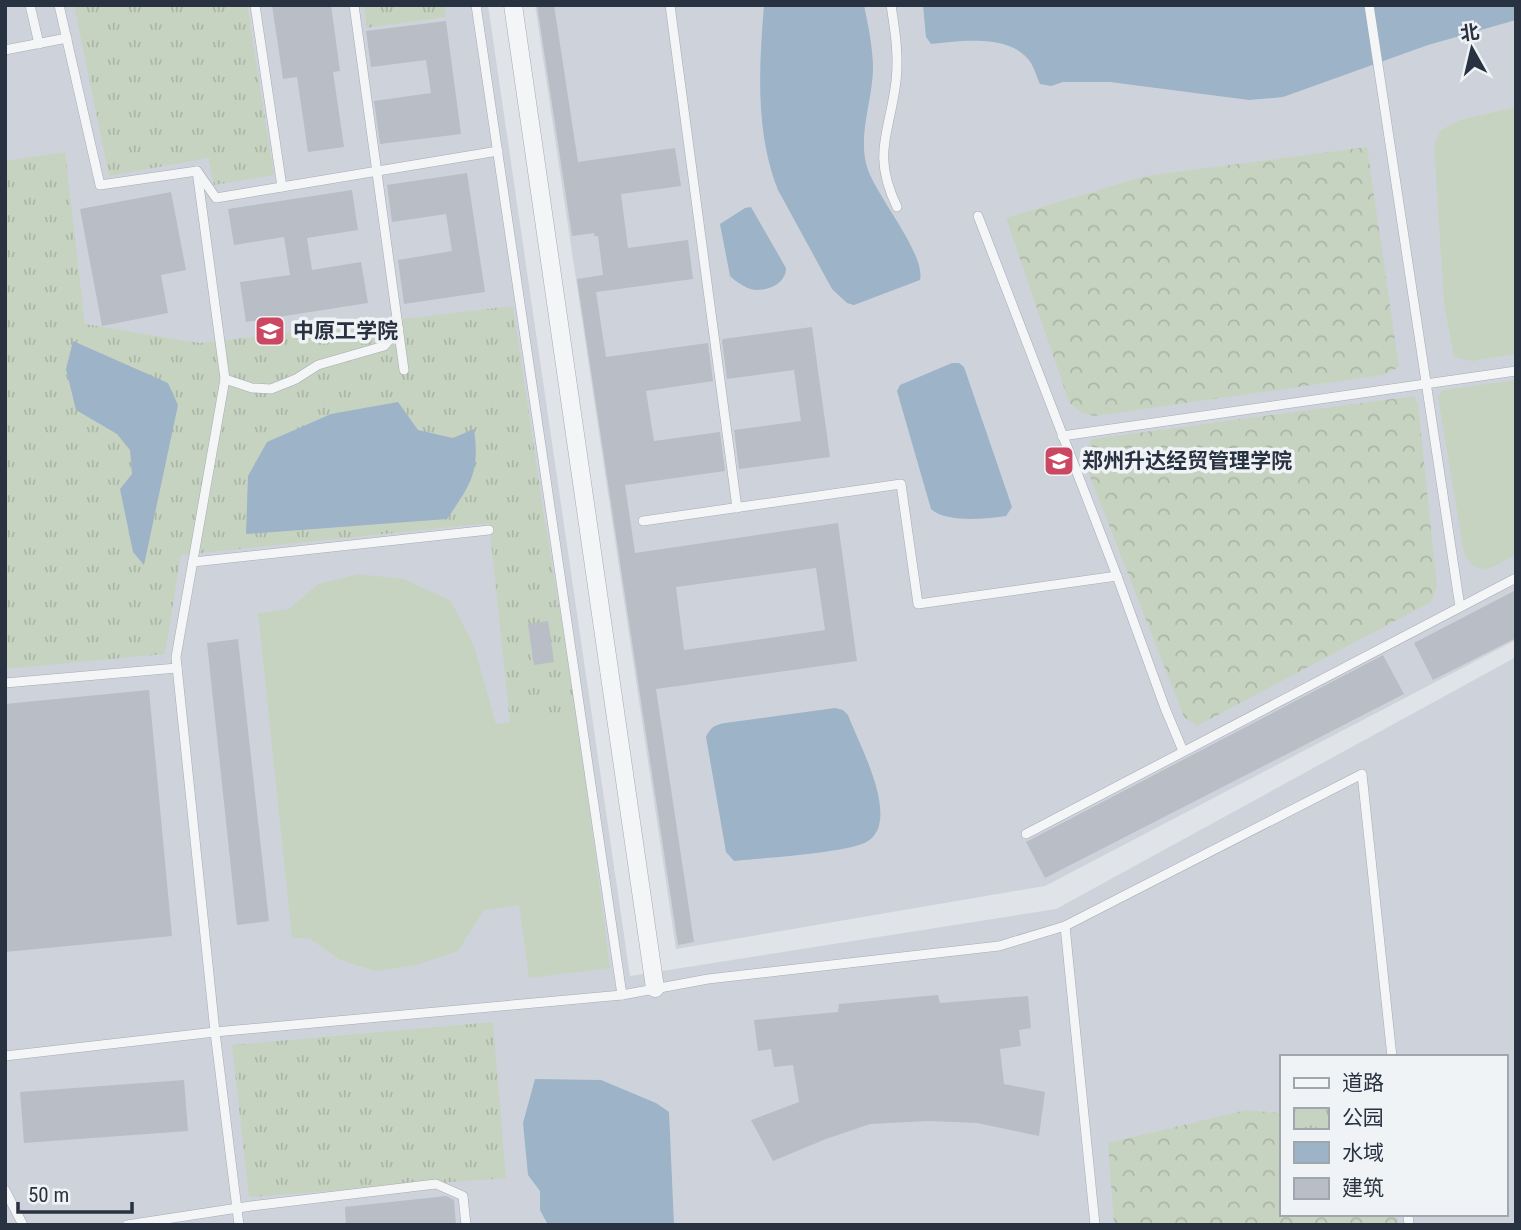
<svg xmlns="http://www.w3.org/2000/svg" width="1521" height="1230" font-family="'Roboto Condensed','Noto Sans SC',sans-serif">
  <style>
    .built { fill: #ced3db; fill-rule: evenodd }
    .grass { fill: #c7d3c1 }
    .forest { fill: url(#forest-crowns) }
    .park { fill: url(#park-tufts) }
    .water { fill: #9cb3c8 }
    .building { fill: #b8bdc6; fill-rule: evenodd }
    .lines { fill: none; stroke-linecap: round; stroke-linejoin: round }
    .lane-casing { stroke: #a5abb3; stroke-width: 10 }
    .street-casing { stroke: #a5abb3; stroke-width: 19 }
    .lane { stroke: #f3f5f7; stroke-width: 9 }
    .street { stroke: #f3f5f7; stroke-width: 18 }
    .labels { text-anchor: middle; stroke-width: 7; stroke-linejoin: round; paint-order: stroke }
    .poi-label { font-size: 21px; font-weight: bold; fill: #293240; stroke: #f0f3f6; text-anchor: start }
  </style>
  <defs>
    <pattern id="forest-crowns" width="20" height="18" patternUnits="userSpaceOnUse" patternTransform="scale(1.75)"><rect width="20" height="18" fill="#c7d3c1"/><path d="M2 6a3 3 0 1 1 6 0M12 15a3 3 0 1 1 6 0" fill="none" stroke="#abb6a7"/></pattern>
    <pattern id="park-tufts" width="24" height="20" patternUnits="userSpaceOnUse" patternTransform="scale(1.75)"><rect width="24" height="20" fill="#c7d3c1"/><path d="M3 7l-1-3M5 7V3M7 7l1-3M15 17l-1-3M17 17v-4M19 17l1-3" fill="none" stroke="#abb6a7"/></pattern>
  </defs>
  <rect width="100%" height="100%" fill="#e0e4e9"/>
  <g class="built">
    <path d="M5,5H488L630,976L1056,909L1516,657V1225H5ZM1281,1057H1505V1214H1281Z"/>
    <polygon points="535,5 1516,5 1516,640 1045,886 676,949"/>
  </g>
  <g class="grass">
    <polygon points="1516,107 1516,354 1472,361 1454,357 1444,304 1434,145 1441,130 1460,120"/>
    <path d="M1516,380V554C1495,566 1478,581 1464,553L1438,397L1442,390Z"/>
    <polygon points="358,574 404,579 451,601 474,646 496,724 577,714 610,968 529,978 519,905 484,910 458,951 417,965 376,971 340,960 309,938 292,938 258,613 289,609 318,584"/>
  </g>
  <g class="forest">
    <polygon points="1367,147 1399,367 1383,375 1094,416 1081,413 1069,402 1006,218 1145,176"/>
    <polygon points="1414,396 1418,404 1437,586 1431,602 1197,726 1184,717 1085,464 1087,448 1092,439"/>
    <polygon points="1246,1110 1281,1113 1281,1214 1397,1214 1398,1225 1114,1225 1108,1143"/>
  </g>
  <g class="park">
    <polygon points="74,5 247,5 274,175 214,185 208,158 109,176"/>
    <polygon points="364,5 444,5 446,17 367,28"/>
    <polygon points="65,152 85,324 200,343 513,306 544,516 577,714 510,723 489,523 181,555 165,654 5,669 5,161"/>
    <polygon points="493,1022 506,1178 249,1197 232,1045"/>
  </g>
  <g class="water">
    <path d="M764,5H864C868,24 872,44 873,64C874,99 856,136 868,170C878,198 926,255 920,280L854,305L847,303L832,289L778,190C755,132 759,67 764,5Z"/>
    <path d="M923,5H1516V20L1428,45L1283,97L1249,100L1110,82H1063L1051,86L1040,84C1037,78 1035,70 1031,63C1012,33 960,41 931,44L926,37Z"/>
    <path d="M751,207L786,268C786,282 771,290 757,290C748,290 736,282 730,276L720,224L745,208Z"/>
    <polygon points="73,341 168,383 178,405 144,565 133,552 120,489 132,474 130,450 117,434 76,410 66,369"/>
    <path d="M952,363H959L964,367L1012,507L1006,516C987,519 945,523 931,509L897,391L900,385Z"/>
    <path d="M398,402L418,430L453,438L474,429C480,472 471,484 447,519L246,534L248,476L267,442L331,414Z"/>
    <path d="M835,708L843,710L848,715C859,744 889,798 878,829C876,833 872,839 868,841C850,853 761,858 734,861L726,852L706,737C711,727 714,725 725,723Z"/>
    <polygon points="535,1079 601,1080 656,1103 669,1112 674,1225 548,1225 540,1210 540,1191 528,1175 523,1123"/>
  </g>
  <g class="building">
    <polygon points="272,5 331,5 340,71 333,72 344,147 308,152 297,77 283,79"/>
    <path d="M537,5H554L578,162L675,148L681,186L621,194L628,248L688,240L693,279L596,292L606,357L708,343L713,381L646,391L654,441L720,432L725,471L625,485L635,553L838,523L857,661L656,689L694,942L678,945L577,279L603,275L598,236H594V233L572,236ZM816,568L825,630L684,650L676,587Z"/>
    <polygon points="446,21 461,134 380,144 374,101 431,93 426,60 371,67 366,31"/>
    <polygon points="467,173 485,292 404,304 398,260 452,251 446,214 392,222 387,185"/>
    <polygon points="352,190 358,230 307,238 312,270 361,262 368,303 246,322 240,282 290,275 284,237 234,245 228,209"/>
    <polygon points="171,192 186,270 161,275 168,313 102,326 80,209"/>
    <polygon points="812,327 830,457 739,469 734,430 801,421 794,370 727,379 722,341 723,339"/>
    <polygon points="1516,590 1516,638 1433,680 1414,643"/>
    <polygon points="548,621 554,662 534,665 528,624"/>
    <polygon points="238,639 269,921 237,925 207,643"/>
    <polygon points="1383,655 1404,694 1045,878 1026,842"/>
    <polygon points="149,690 172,936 5,952 5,704"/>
    <polygon points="938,995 940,1003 1028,996 1031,1028 1019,1030 1021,1046 1000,1049 1004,1084 1045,1092 1039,1136 977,1123 929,1121 870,1124 826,1139 773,1161 751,1120 799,1102 793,1065 774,1067 771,1049 758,1051 754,1020 838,1012 839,1004"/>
    <polygon points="184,1080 188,1131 24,1143 20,1092"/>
    <polygon points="446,1196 454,1200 456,1225 346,1225 345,1207"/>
  </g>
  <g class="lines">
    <g class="lane-casing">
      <g id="lane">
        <polyline points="30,5 39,44"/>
        <polyline points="59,5 100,185 197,171 216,198 498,151"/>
        <polyline points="255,5 282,187"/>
        <polyline points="354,5 404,370"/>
        <polyline points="476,5 622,995"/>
        <polyline points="670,5 737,508"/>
        <path d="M891,5C895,31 899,55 896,81C890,133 871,153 897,207"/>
        <polyline points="1369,5 1460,607"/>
        <polyline points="5,50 67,38"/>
        <polyline points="197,171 225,379 176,657 215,1032 239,1225"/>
        <polyline points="978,216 1117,576 1165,708 1183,751"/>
        <polyline points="225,379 252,388 271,389 296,379 318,365 384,346 399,329"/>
        <polyline points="1062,436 1516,371"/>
        <polyline points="643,521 901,484 918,604 1117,576"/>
        <polyline points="193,562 489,530"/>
        <polyline points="5,683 177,668"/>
        <polyline points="1026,834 1516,578"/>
        <polyline points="1065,926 1095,1225"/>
        <polyline points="5,1056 215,1032 622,995 708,979 999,946 1065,926 1362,774 1392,1057"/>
        <polyline points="5,1190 23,1225"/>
        <polyline points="1408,1214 1409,1225"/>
        <polyline points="127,1225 251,1206 436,1184 463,1196 466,1225"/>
      </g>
    </g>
    <g class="street-casing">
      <polyline id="street" points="513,5 655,988"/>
    </g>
    <use href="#lane" class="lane"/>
    <use href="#street" class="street"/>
  </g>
  <defs>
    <g id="university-square" transform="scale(1.575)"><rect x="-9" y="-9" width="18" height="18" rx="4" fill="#cc4761" stroke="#f0f3f6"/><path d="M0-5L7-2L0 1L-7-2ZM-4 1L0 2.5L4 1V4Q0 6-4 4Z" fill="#fff"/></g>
  </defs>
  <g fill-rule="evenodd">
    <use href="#university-square" x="270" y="331"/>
    <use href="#university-square" x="1059" y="461"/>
  </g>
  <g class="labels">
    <g class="poi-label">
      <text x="293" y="338">中原工学院</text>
      <text x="1082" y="468">郑州升达经贸管理学院</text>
    </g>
  </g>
  <rect width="1521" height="1230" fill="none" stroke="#293240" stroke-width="14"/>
  <rect x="1280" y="1055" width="228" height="161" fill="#f0f3f6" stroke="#a0a6ad" stroke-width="2"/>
  <rect x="1294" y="1078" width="35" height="10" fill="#f3f5f7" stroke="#a0a6ad" stroke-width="2"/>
  <text x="1342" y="1090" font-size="21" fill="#293240">道路</text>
  <rect x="1294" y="1108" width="35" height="21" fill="url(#park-tufts)" stroke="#a0a6ad" stroke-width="2"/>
  <text x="1342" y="1125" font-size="21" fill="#293240">公园</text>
  <rect x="1294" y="1142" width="35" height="21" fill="#9cb3c8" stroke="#a0a6ad" stroke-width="2"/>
  <text x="1342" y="1160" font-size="21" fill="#293240">水域</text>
  <rect x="1294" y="1178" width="35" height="21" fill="#b8bdc6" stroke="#a0a6ad" stroke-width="2"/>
  <text x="1342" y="1195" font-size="21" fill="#293240">建筑</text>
  <g transform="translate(1472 49) rotate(352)" stroke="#f0f3f6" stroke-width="5" paint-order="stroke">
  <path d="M0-5L12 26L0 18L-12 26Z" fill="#293240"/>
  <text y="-10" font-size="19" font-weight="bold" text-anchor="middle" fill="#293240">北</text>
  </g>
  <path d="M18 1202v10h114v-10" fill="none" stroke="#293240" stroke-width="3.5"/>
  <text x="28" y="1202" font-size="21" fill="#293240" stroke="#f0f3f6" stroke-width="5" paint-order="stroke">50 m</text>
</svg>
